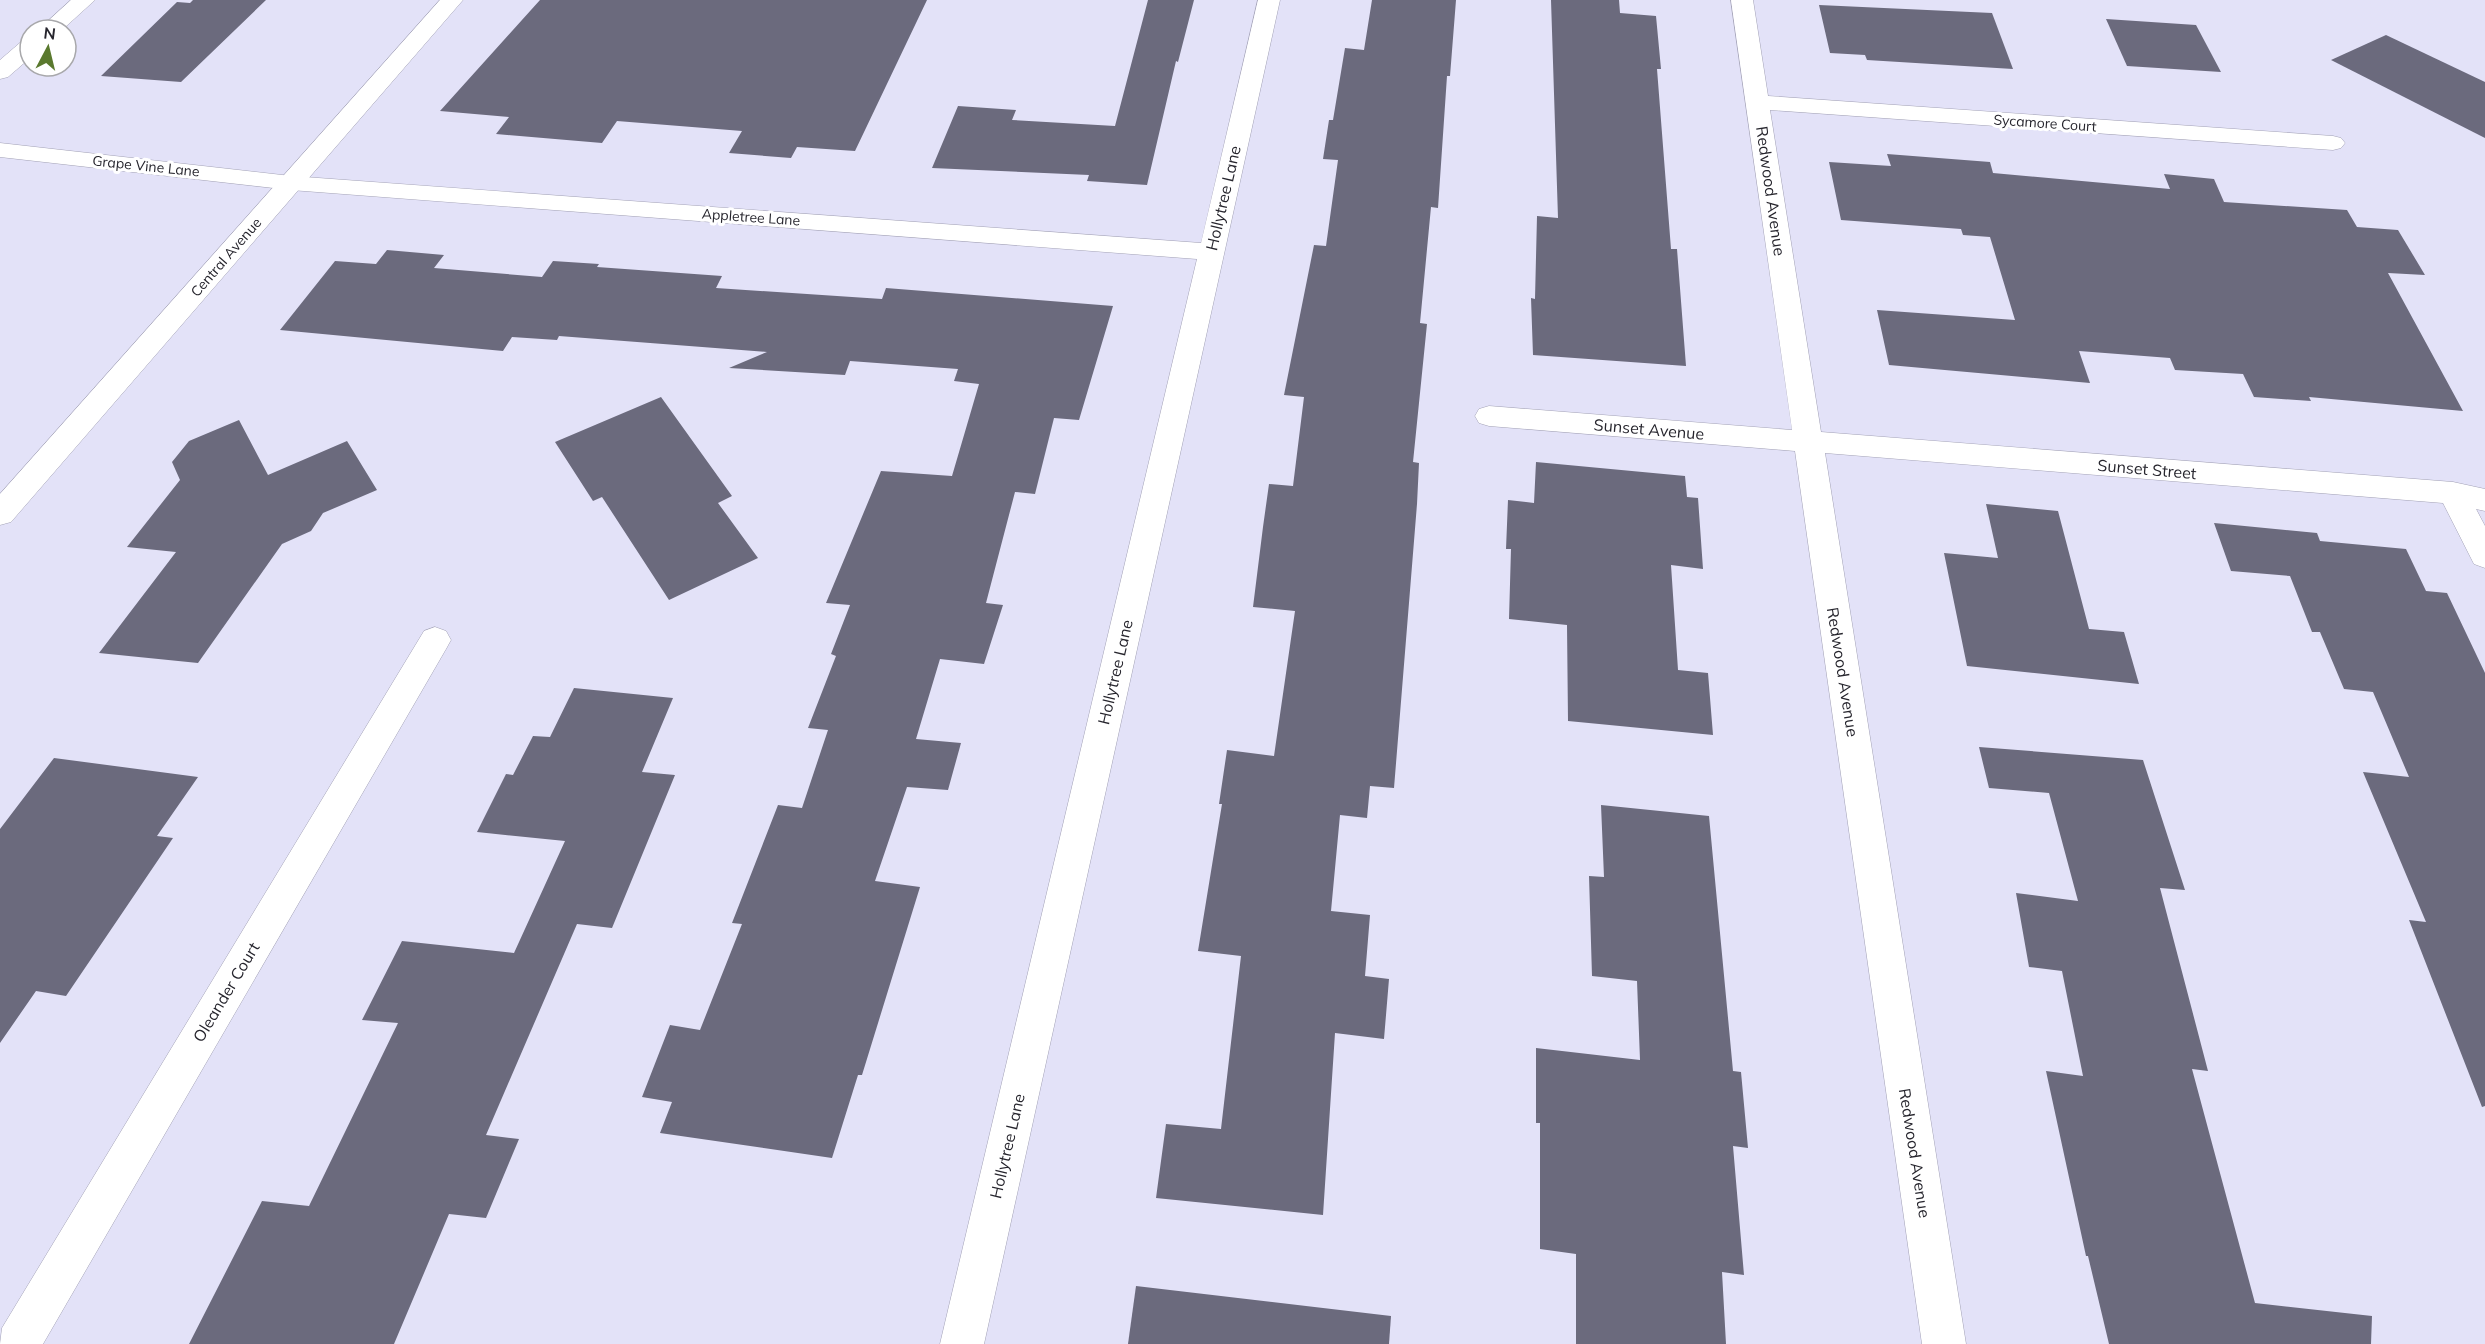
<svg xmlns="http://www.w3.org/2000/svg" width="2485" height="1344" font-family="Mulish,sans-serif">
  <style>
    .building { fill: #6b6a7d }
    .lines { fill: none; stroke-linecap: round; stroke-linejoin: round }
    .minor-casing { stroke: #a2a1b5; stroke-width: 1 }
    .major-casing { stroke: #a2a1b5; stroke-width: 1 }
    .minor { fill: #fff; fill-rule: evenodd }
    .major { fill: #fff; fill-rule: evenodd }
    .labels { text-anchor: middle; stroke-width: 6; stroke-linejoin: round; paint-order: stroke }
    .far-street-label { font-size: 14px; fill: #26252d; stroke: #fff }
    .street-label { font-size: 16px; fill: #26252d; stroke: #fff }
  </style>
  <rect width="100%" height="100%" fill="#e3e2f8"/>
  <g class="building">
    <polygon points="193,0 266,0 181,82 101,76 177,2 190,3"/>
    <polygon points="540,0 927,0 855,151 797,147 791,158 729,153 742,131 617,121 602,143 496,134 509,117 440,111"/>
    <polygon points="1148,0 1194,0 1178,62 1176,61 1147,185 1087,181 1089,175 932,168 958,106 1016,110 1012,120 1115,126"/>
    <polygon points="1372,0 1456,0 1450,76 1447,76 1438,208 1431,207 1420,323 1427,324 1413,462 1419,463 1417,504 1394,788 1370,786 1367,818 1340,815 1331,911 1370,915 1365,976 1389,979 1384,1039 1335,1033 1323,1215 1156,1198 1166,1124 1221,1129 1241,956 1198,951 1222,804 1219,804 1227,750 1274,756 1295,611 1253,607 1263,527 1269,484 1293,486 1304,397 1284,395 1314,245 1326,246 1338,160 1323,159 1329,120 1333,120 1345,48 1364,50"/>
    <polygon points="1551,0 1619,0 1620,13 1656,16 1661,69 1657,69 1671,249 1677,249 1686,366 1533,355 1531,298 1535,299 1537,216 1558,218"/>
    <polygon points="1819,5 1992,13 2013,69 1867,60 1865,55 1830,53"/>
    <polygon points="2106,19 2196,25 2221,72 2127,66"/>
    <polygon points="2386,35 2485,82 2485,138 2331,60"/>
    <polygon points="1887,154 1990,162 1993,173 2170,189 2164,174 2214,179 2224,202 2347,210 2357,227 2398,230 2425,275 2388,273 2463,411 2309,397 2311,401 2254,397 2243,374 2175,370 2170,358 2079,351 2090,383 1889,365 1877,310 2015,320 1990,237 1963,235 1961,229 1841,220 1829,162 1891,166"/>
    <polygon points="387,250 444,255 434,268 542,277 553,261 599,264 597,267 722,276 716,288 882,299 886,288 1113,306 1079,420 1054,418 1035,494 1015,492 986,603 1003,605 984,664 940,659 916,739 961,743 948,790 907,787 875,881 920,887 862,1075 858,1075 832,1158 660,1133 672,1102 642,1097 670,1025 700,1030 742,924 732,923 778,805 802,808 828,730 808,728 836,656 831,654 850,605 826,603 881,471 952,476 979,384 954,381 958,369 850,361 845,375 729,368 767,352 559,336 557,340 512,337 503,351 280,330 335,261 376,264"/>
    <polygon points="661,397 732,496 718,503 758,558 669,600 602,497 593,501 555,442"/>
    <polygon points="239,420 268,475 347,441 377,490 323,513 311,531 282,544 198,663 99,653 176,552 127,547 180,480 172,462 189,441"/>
    <polygon points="1536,462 1685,476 1687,497 1698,498 1703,569 1671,565 1678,670 1708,673 1713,735 1568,721 1567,625 1509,619 1511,549 1506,549 1508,500 1534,503"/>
    <polygon points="1986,504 2058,511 2089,629 2124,632 2139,684 1967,666 1944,553 1998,558"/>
    <polygon points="2214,523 2317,533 2320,541 2406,549 2426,591 2447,593 2485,673 2485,1106 2482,1107 2409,920 2426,922 2363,772 2409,777 2373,692 2344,689 2320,632 2312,632 2290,576 2231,571"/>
    <polygon points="574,688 673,698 642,772 675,775 612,928 577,924 486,1135 519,1139 486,1218 449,1214 394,1344 189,1344 262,1201 309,1206 398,1023 362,1020 402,941 514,953 565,841 477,832 506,774 513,775 533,736 550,737"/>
    <polygon points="1979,747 2143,760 2185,890 2160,888 2208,1071 2192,1069 2255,1303 2372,1316 2371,1344 2109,1344 2088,1256 2086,1256 2046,1071 2083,1076 2062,971 2029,967 2016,893 2078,901 2049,793 1989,788"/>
    <polygon points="54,758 198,777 157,836 173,838 66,996 36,991 0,1043 0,829"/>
    <polygon points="1601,805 1709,816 1733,1071 1741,1072 1748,1148 1733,1146 1744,1275 1722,1272 1726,1344 1576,1344 1576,1254 1540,1249 1540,1123 1536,1123 1536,1048 1640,1060 1637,981 1592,976 1589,876 1604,877"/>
    <polygon points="1136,1286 1391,1316 1389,1344 1128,1344"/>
  </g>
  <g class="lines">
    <g class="minor-casing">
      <g id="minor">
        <polygon points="71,0 95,0 62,30 38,30"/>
        <polygon points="1258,0 1280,0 984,1344 940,1344 1197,259 291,190 0,157 0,143 291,176 1201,243"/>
        <polygon points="1731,0 1753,0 1768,96 2333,136 2341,138 2345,143 2341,148 2333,150 1770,110 1821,432 2453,482 2485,489 2485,511 2476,509 2485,526 2485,568 2474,564 2443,503 1825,453 1966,1344 1922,1344 1795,451 1489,426 1479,423 1475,416 1479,409 1489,406 1792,430"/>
        <polygon points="30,39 30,58 8,77 0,79 0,60 22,41"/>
        <polygon points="435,627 446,631 451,640 446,649 43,1344 0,1344 2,1328 424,631"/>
      </g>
    </g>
    <g class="major-casing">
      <polygon id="major" points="440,0 463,0 11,522 0,525 0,494"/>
    </g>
    <use href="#minor" class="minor"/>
    <use href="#major" class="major"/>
  </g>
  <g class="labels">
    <g class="far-street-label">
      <text transform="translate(2045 123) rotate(4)" y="5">Sycamore Court</text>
      <text transform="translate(146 166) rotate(6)" y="5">Grape Vine Lane</text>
      <text transform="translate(751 217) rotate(4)" y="5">Appletree Lane</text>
      <text transform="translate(226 257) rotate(-49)" y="5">Central Avenue</text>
    </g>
    <g class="street-label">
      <text transform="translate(1771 191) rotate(82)" y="6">Redwood Avenue</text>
      <text transform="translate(1223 198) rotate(-77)" y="6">Hollytree Lane</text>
      <text transform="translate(1649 429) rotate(5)" y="6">Sunset Avenue</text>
      <text transform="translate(2147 469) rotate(5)" y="6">Sunset Street</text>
      <text transform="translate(1115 672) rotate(-77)" y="6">Hollytree Lane</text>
      <text transform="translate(1843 672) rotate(81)" y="6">Redwood Avenue</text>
      <text transform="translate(226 992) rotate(-59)" y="6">Oleander Court</text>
      <text transform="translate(1007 1146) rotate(-77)" y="6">Hollytree Lane</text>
      <text transform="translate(1915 1153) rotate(81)" y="6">Redwood Avenue</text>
    </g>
  </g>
  <g transform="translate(48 48) rotate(7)"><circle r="28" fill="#ffffff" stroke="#a8a8ab" stroke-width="1.5"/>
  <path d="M0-4.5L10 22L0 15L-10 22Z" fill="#5a792e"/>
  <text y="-9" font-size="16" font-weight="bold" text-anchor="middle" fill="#26252d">N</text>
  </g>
</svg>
